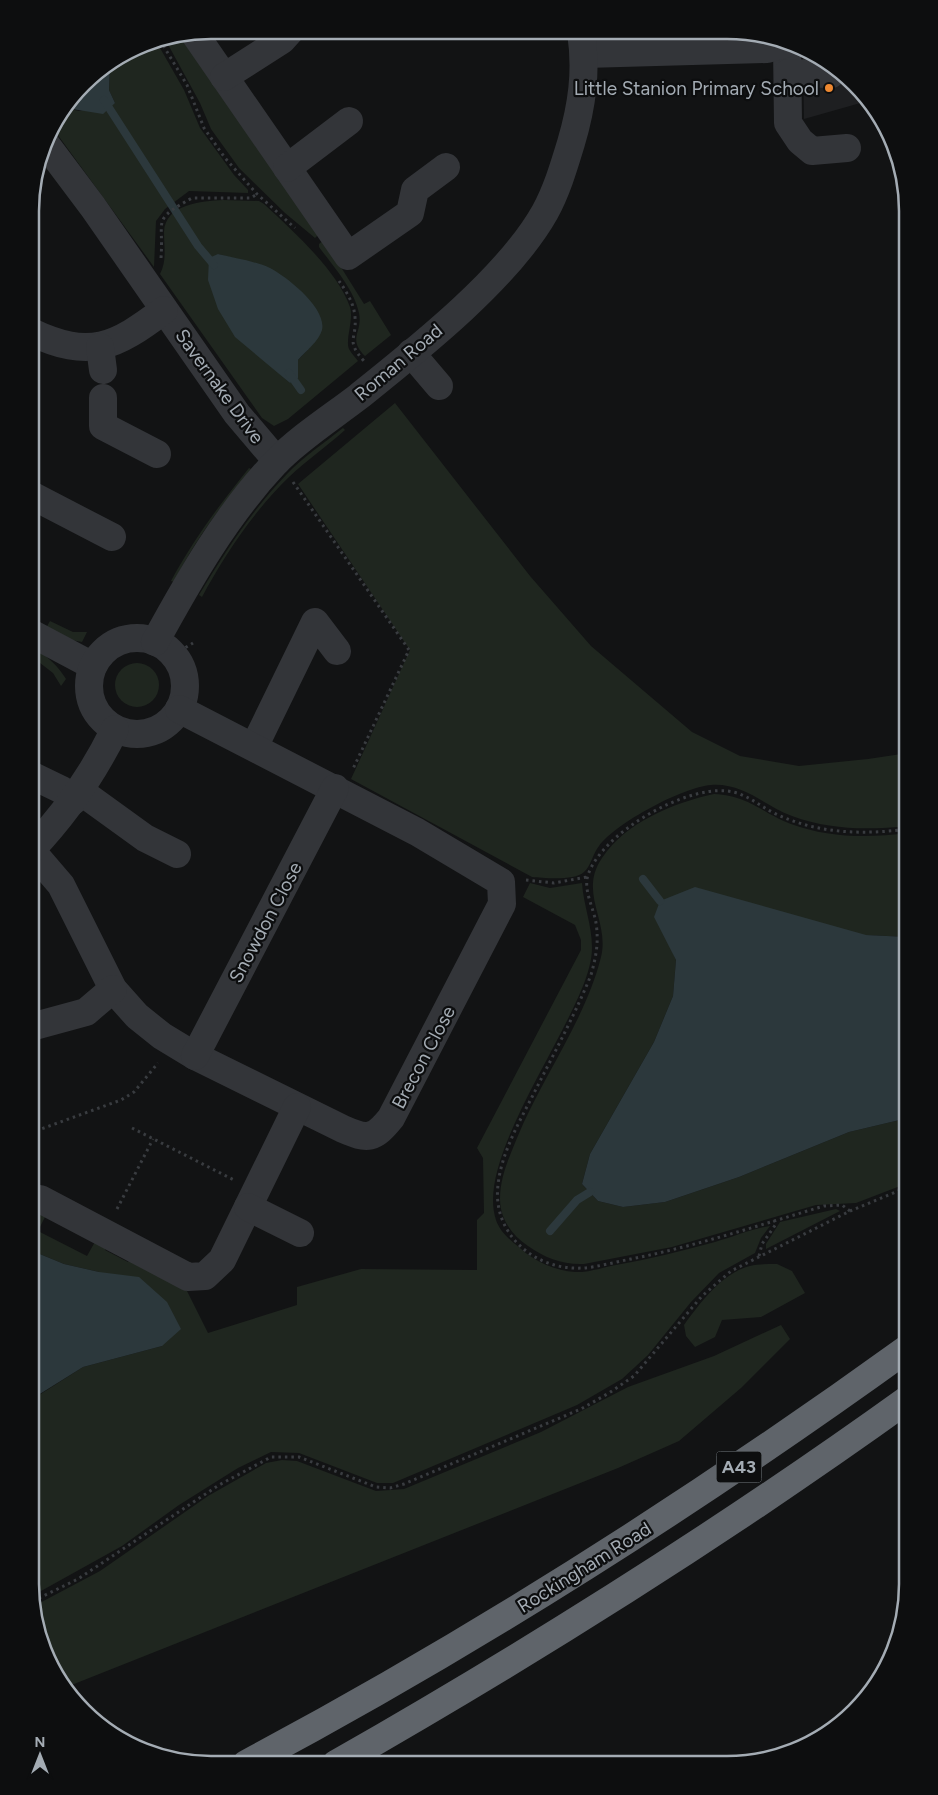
<svg xmlns="http://www.w3.org/2000/svg" width="938" height="1795" font-family="Figtree,sans-serif">
  <style>
    .built { fill: #1e1f21 }
    .green { fill: #1f261f; fill-rule: evenodd }
    .water { fill: #2c383c }
    .lines { fill: none; stroke-linecap: round; stroke-linejoin: round }
    .stream { stroke: #2c383c; stroke-width: 8 }
    .path { stroke: #393c40; stroke-width: 3; stroke-dasharray: 2.5 4; stroke-linecap: butt }
    .minor { stroke: #333539; stroke-width: 28 }
    .highway { stroke: #5f646a; stroke-width: 28 }
    .poi-dot { fill: #ed8831; stroke: #0d0e0f; stroke-width: 2 }
    .labels { text-anchor: middle; stroke-width: 4.5; stroke-linejoin: round; paint-order: stroke }
    .shield { fill: #0d0e0f; stroke: #777d82; stroke-width: 1 }
    .shield-label { font-size: 18px; font-weight: bold; fill: #a4acb4 }
    .poi-label { font-size: 19px; fill: #a4acb4; stroke: #0d0e0f; text-anchor: end }
    .street-label { font-size: 19px; fill: #a4acb4; stroke: #0d0e0f }
    .rim { fill: none; stroke: #a4acb4; stroke-width: 2.5 }
  </style>
  <rect width="100%" height="100%" fill="#121314"/>
  <polygon class="built" points="803,54 846,75 864,102 804,119"/>
  <g class="green">
    <polygon points="181,36 319,234 315,238 285,213 239,168 211,129 200,103 165,39"/>
    <polygon points="156,41 184,90 200,128 234,175 248,190 248,193 189,191 165,209 156,221 154,267 52,127 66,108 79,111 115,103 109,90 110,63 142,44"/>
    <path d="M223,200L259,201L264,204C292,230 337,270 350,307C354,320 345,339 349,349C351,353 355,357 358,361L288,419L274,426L262,418L160,274C167,260 164,248 164,232C165,204 202,201 223,200ZM218,254L240,260L314,343L298,360V378L290,383L260,356Z"/>
    <path d="M324,240L364,304L370,301L391,335L365,356C347,338 363,333 359,313C354,289 333,266 319,247V244Z"/>
    <path d="M395,403L530,576L591,646L692,732L740,756L799,766L868,759L908,753V826C868,830 830,830 792,816C763,805 744,783 711,785C683,787 616,823 599,846C593,853 591,866 584,872C575,881 544,878 532,877L351,779L410,650L298,484Z"/>
    <path d="M343,428L345,430C327,446 307,460 289,477C254,511 225,554 202,597L199,595C225,552 252,510 287,474C303,457 324,443 343,428Z"/>
    <path d="M249,468L251,469C222,505 194,541 174,582L171,581C193,540 220,504 249,468Z"/>
    <polygon points="50,621 73,632 87,632 82,642 71,640 46,628"/>
    <path d="M35,648C47,656 58,666 66,679L61,686L53,673L31,656Z"/>
    <circle cx="137" cy="685" r="22"/>
    <path d="M714,794C750,796 760,812 791,824C829,838 868,838 908,833V937L866,935L667,940L676,960L673,996L654,1042L590,1154L582,1184L598,1201L623,1207L665,1202L739,1177L849,1132L908,1118V1183L856,1203L816,1205L672,1247L584,1264C563,1265 545,1258 528,1246C512,1235 500,1219 500,1199C500,1177 509,1158 517,1138C542,1077 585,1021 601,957C610,921 578,893 602,858C626,822 673,803 714,794Z"/>
    <path d="M530,883L550,888L582,883C584,912 598,938 589,968C572,1033 475,1158 496,1220C500,1232 510,1240 520,1248C536,1263 560,1273 582,1272C593,1271 605,1267 616,1265C649,1259 682,1251 715,1242C733,1237 751,1229 770,1226L761,1238L755,1253L719,1273L691,1302L648,1355L622,1379L577,1405L393,1483H377L299,1453L271,1452L238,1468L179,1505L122,1546L32,1596L30,1584V1397H36L83,1367L162,1346L99,1272L64,1264L30,1250V1207L46,1215L38,1231L87,1256L96,1240L107,1246L105,1250L128,1262L131,1257L183,1283L208,1333L297,1305V1287L361,1269L477,1270V1220L484,1213L483,1158L477,1148L581,950V940L575,925L523,897Z"/>
    <polygon points="836,1209 840,1211 766,1249 766,1244 780,1222"/>
    <path d="M777,1264L792,1271L805,1293L761,1317L722,1320L715,1337L695,1347L686,1336L684,1325C700,1303 722,1273 750,1266C758,1264 768,1264 777,1264Z"/>
    <polygon points="781,1325 790,1339 741,1388 679,1441 618,1468 69,1686 40,1642 34,1606 100,1571 208,1496 266,1463 282,1460 297,1461 376,1491 404,1489 541,1432 628,1387 714,1356"/>
  </g>
  <g class="water">
    <polygon points="110,63 109,90 115,103 103,114 66,108 91,75"/>
    <path d="M218,254C234,258 255,261 270,268C287,277 327,308 322,330C319,341 306,351 298,360V378L290,383L235,337L218,309L208,280L209,258Z"/>
    <polygon points="695,887 866,935 908,937 908,1118 849,1132 739,1177 665,1202 623,1207 598,1201 582,1184 590,1154 654,1042 673,996 676,960 654,917 660,901"/>
    <polygon points="30,1250 64,1264 99,1272 139,1277 167,1302 181,1329 162,1346 83,1367 35,1397 30,1397"/>
  </g>
  <g class="lines">
    <g class="stream">
      <polyline points="104,100 198,246 214,265"/>
      <polyline points="289,373 301,390"/>
      <polyline points="643,879 660,901"/>
      <polyline points="550,1231 577,1200 590,1192"/>
    </g>
    <g class="path">
      <polyline points="160,40 187,85 204,128 225,158 257,194 295,228"/>
      <path d="M161,258C164,218 151,221 192,198H251L257,194"/>
      <path d="M339,281C346,291 354,303 355,317C357,340 345,340 364,361"/>
      <polyline points="293,482 409,650 352,771"/>
      <polyline points="180,651 193,643"/>
      <polyline points="526,880 554,883 587,877"/>
      <polyline points="132,1128 234,1180"/>
      <polyline points="30,1133 121,1100 134,1092 158,1063"/>
      <polyline points="117,1209 153,1139"/>
      <path d="M850,1211L842,1205L824,1206C760,1225 696,1246 631,1259C615,1262 598,1267 583,1268C535,1271 492,1234 498,1185C501,1155 518,1124 532,1097C552,1057 574,1017 591,975C596,957 599,942 596,923C594,909 583,890 588,875C602,833 684,786 727,791C746,793 758,805 774,813C817,834 862,835 908,829"/>
      <polyline points="759,1256 762,1244 776,1224 774,1220"/>
      <polyline points="33,1601 78,1579 219,1485 271,1457 299,1457 376,1487 390,1488 404,1484 581,1409 609,1393 634,1376 702,1296 731,1271 850,1211 908,1187"/>
    </g>
    <g class="minor">
      <polyline points="194,33 348,256 410,213 415,190 446,167"/>
      <polyline points="787,46 788,123 800,141 812,151 847,148"/>
      <polyline points="585,54 767,49 785,44"/>
      <polyline points="788,73 831,74"/>
      <polyline points="224,77 282,40 291,30"/>
      <polyline points="45,143 93,207 237,414 277,461"/>
      <polyline points="287,168 349,121"/>
      <path d="M31,332C90,360 115,347 164,310"/>
      <polyline points="100,347 103,370"/>
      <polyline points="411,353 439,386"/>
      <polyline points="103,398 103,426 157,454"/>
      <polyline points="31,495 112,537"/>
      <polyline points="31,633 93,666"/>
      <circle cx="137" cy="686" r="48"/>
      <path d="M155,642C190,578 226,515 276,462C299,438 332,417 358,397C418,349 508,278 545,212C557,190 564,166 571,143C582,106 587,71 581,32"/>
      <polyline points="254,747 315,622 337,651"/>
      <polyline points="31,775 62,790 73,801"/>
      <polyline points="80,791 145,838 177,854"/>
      <path d="M31,850L61,885L113,989L137,1016L162,1036L195,1056L343,1129C368,1140 374,1139 391,1118L502,904L501,882L417,832L179,709"/>
      <path d="M31,850C66,813 93,774 115,729"/>
      <polyline points="31,1027 86,1012 113,989"/>
      <polyline points="195,1056 335,788"/>
      <polyline points="40,1199 188,1277 205,1276 222,1260 297,1107"/>
      <polyline points="248,1207 300,1233"/>
    </g>
    <g class="highway">
      <path d="M246,1764C477,1641 696,1501 908,1348"/>
      <path d="M336,1764C534,1651 723,1532 908,1399"/>
    </g>
  </g>
  <circle class="poi-dot" cx="829" cy="88" r="5"/>
  <g class="labels">
    <rect class="shield" x="716.5" y="1451.5" width="45" height="31" rx="4"/>
    <g class="shield-label">
      <text x="739" y="1473">A43</text>
    </g>
    <g class="poi-label">
      <text x="819" y="95">Little Stanion Primary School</text>
    </g>
    <g class="street-label">
      <text transform="translate(398 362) rotate(-40)" y="7">Roman Road</text>
      <text transform="translate(220 386) rotate(54)" y="7">Savernake Drive</text>
      <text transform="translate(265 922) rotate(-62)" y="7">Snowdon Close</text>
      <text transform="translate(423 1057) rotate(-62)" y="7">Brecon Close</text>
      <text transform="translate(584 1567) rotate(-32)" y="7">Rockingham Road</text>
    </g>
  </g>
  <path d="M0 0H938V1795H0ZM211 39H727A172 172 0 0 1 899 211V1584A172 172 0 0 1 727 1756H211A172 172 0 0 1 39 1584V211A172 172 0 0 1 211 39Z" fill="#0d0e0f" fill-rule="evenodd"/>
  <path class="rim" d="M211 39H727A172 172 0 0 1 899 211V1584A172 172 0 0 1 727 1756H211A172 172 0 0 1 39 1584V211A172 172 0 0 1 211 39Z"/>
  <g transform="translate(40 1755)" stroke="#0d0e0f" stroke-width="4" paint-order="stroke">
  <path d="M0-4L9 19L0 12L-9 19Z" fill="#a4acb4"/>
  <text y="-8" font-size="14" font-weight="bold" text-anchor="middle" fill="#a4acb4">N</text>
  </g>
</svg>
